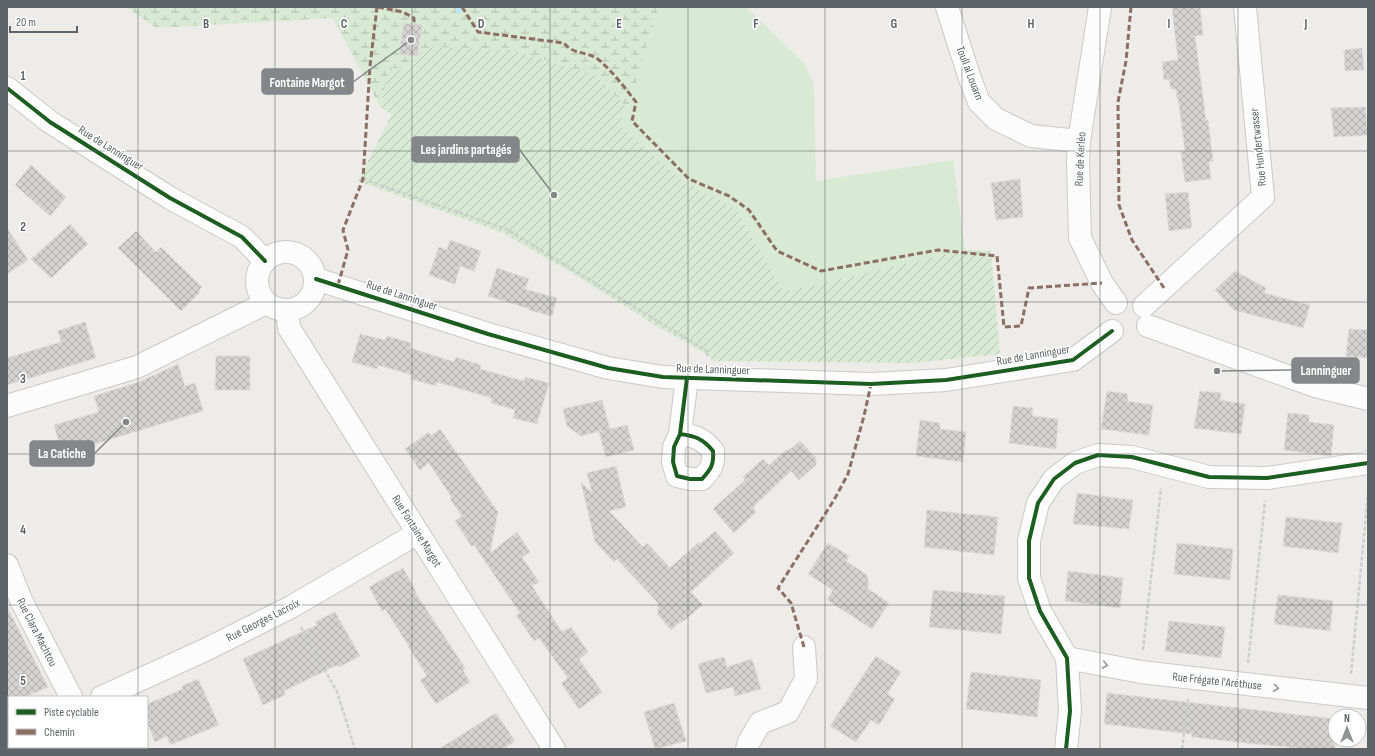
<svg xmlns="http://www.w3.org/2000/svg" width="1375" height="756" font-family="'Sofia Sans Condensed',sans-serif">
  <style>
    .grass { fill: #d8ead3 }
    .wetland { fill: url(#wetland-marsh) }
    .garden { fill: url(#garden-furrows) }
    .lines { fill: none; stroke-linecap: round; stroke-linejoin: round }
    .stream { stroke: #bce5f8; stroke-width: 7 }
    .building { fill: url(#building-cross-hatch); stroke: #dedbd8 }
    .street-casing { stroke: #c9c9c9; stroke-width: 24 }
    .path { stroke: #cacfcb; stroke-width: 2.5; stroke-dasharray: 4 2; stroke-linecap: butt }
    .street { stroke: #fcfcfc; stroke-width: 22 }
    .quiet { stroke: #8d6e63; stroke-width: 3; stroke-dasharray: 6 3; stroke-linecap: butt }
    .cycleway-casing { stroke: #fff; stroke-width: 6 }
    .cycleway { stroke: #1b5e20; stroke-width: 4 }
    .oneway { stroke: #95999b }
    .grid { fill: none; stroke: #5d6367; stroke-width: 1; stroke-opacity: 0.55 }
    .labels { text-anchor: middle; stroke-width: 3; stroke-linejoin: round; paint-order: stroke }
    .street-label { font-size: 12px; fill: #5d6367; stroke: #fff }
    .grid-label { font-size: 13px; text-anchor: middle; font-weight: bold; fill: #5d6367; stroke: #fff; stroke-width: 3; stroke-linejoin: round; paint-order: stroke }
    .leader { fill: none; stroke: #838789; stroke-width: 1.5 }
    .callout-dot { fill: #838789; stroke: #fff; stroke-width: 1.5 }
    .callout { fill: #838789; stroke: #838789; stroke-width: 1.5 }
    .callout-label { font-size: 13px; text-anchor: middle; font-weight: bold; fill: #fff }
  </style>
  <defs>
    <pattern id="wetland-marsh" width="20" height="14" patternUnits="userSpaceOnUse"><rect width="20" height="14" fill="#d8ead3"/><path d="M1 5h8M5 5V1M11 12h8M15 12V8" fill="none" stroke="#b2c1af"/></pattern>
    <pattern id="garden-furrows" width="10" height="10" patternUnits="userSpaceOnUse"><rect width="10" height="10" fill="#d8ead3"/><path d="M-1 1l2-2M0 10L10 0M9 11l2-2" fill="none" stroke="#b2c1af"/></pattern>
    <pattern id="building-cross-hatch" width="8" height="8" patternUnits="userSpaceOnUse"><rect width="8" height="8" fill="#d4d3d1"/><path d="M0 0l8 8M0 8l8-8" fill="none" stroke="#afafad"/></pattern>
  </defs>
  <rect width="100%" height="100%" fill="#eeece8"/>
  <polygon class="grass" points="659,7 746,7 804,63 814,84 816,181 953,160 965,250 784,292 735,208 684,182 618,124 628,109"/>
  <polygon class="wetland" points="126,7 659,7 628,109 596,75 511,50 430,47 410,70 390,68 380,107 333,18 156,28"/>
  <polygon class="garden" points="430,47 511,50 596,75 628,109 618,124 684,182 735,208 784,292 965,250 991,251 1000,354 913,363 714,361 701,351 655,325 569,271 503,233 358,181 392,114 380,107 390,68 410,70"/>
  <g class="lines">
    <polyline class="stream" points="459,7 459,10"/>
  </g>
  <g class="building">
    <polygon points="1172,7 1200,7 1203,35 1195,36 1206,120 1208,120 1213,161 1209,162 1211,179 1185,182 1181,152 1185,151 1178,98 1177,98 1176,89 1171,89 1169,79 1164,80 1162,62 1178,60"/>
    <polygon points="404,23 422,25 417,56 399,54"/>
    <polygon points="1362,48 1364,70 1345,71 1344,50"/>
    <polygon points="1365,107 1368,135 1334,137 1331,108"/>
    <polygon points="31,165 66,197 50,216 15,185"/>
    <polygon points="1020,179 1023,217 996,220 991,183"/>
    <polygon points="1188,192 1192,228 1169,231 1165,194"/>
    <polygon points="70,224 88,244 51,278 31,259"/>
    <polygon points="7,228 28,260 7,274"/>
    <polygon points="136,231 156,252 161,247 202,287 199,290 200,292 181,311 118,248"/>
    <polygon points="450,240 481,251 474,271 460,266 455,284 429,275 439,247 447,250"/>
    <polygon points="497,268 529,279 525,289 557,298 552,316 529,310 530,309 488,296"/>
    <polygon points="1235,271 1266,288 1264,293 1310,305 1303,328 1234,310 1215,290"/>
    <polygon points="85,322 96,358 7,385 7,358 61,342 58,331"/>
    <polygon points="1349,329 1368,330 1368,358 1346,356"/>
    <polygon points="360,334 385,340 387,336 411,343 410,348 454,362 456,357 481,365 480,369 524,381 525,377 549,383 537,424 513,418 515,410 491,403 492,398 437,382 436,386 411,379 412,375 378,365 377,369 352,362"/>
    <polygon points="216,356 250,356 250,390 215,390"/>
    <polygon points="178,364 185,386 195,383 203,411 85,447 87,452 64,459 54,425 99,412 94,396 139,382"/>
    <polygon points="1107,391 1128,394 1127,401 1153,405 1149,435 1101,429"/>
    <polygon points="1200,391 1221,393 1220,400 1245,404 1241,434 1194,428"/>
    <polygon points="602,400 610,429 627,425 634,450 606,457 599,432 604,430 581,436 567,426 563,409"/>
    <polygon points="1013,406 1033,408 1032,416 1058,419 1056,449 1009,443"/>
    <polygon points="1288,413 1309,415 1309,422 1334,425 1331,456 1284,450"/>
    <polygon points="920,420 940,423 940,429 966,432 963,462 916,456"/>
    <polygon points="440,429 498,512 490,553 517,532 530,552 522,557 539,582 532,586 562,632 571,627 588,652 579,659 602,692 579,709 561,683 568,678 539,638 534,641 516,615 520,613 474,545 472,547 455,521 462,516 450,499 452,498 429,463 420,470 405,449 429,432 431,436"/>
    <polygon points="800,441 816,458 816,465 799,480 791,471 753,507 756,512 734,533 713,509 745,480 743,477 763,459 769,465 786,450 788,451"/>
    <polygon points="616,466 626,507 609,511 643,547 647,543 670,568 698,543 700,544 715,531 734,553 691,592 703,605 681,623 680,622 671,630 658,615 658,603 617,559 614,562 595,542 581,482 592,493 587,473"/>
    <polygon points="1077,493 1133,500 1129,529 1073,524"/>
    <polygon points="927,510 998,517 994,555 924,547"/>
    <polygon points="1286,517 1342,523 1338,553 1283,546"/>
    <polygon points="828,543 849,556 846,561 867,575 869,585 867,588 889,603 872,629 827,600 833,590 808,574"/>
    <polygon points="1177,543 1233,549 1230,580 1174,574"/>
    <polygon points="403,568 416,591 415,592 465,668 463,670 470,682 436,704 420,680 427,676 408,646 409,646 385,609 382,611 369,587"/>
    <polygon points="1068,571 1123,578 1120,608 1065,601"/>
    <polygon points="933,590 1005,596 1001,634 929,627"/>
    <polygon points="1278,595 1333,601 1330,631 1274,624"/>
    <polygon points="7,607 48,687 25,697 7,697"/>
    <polygon points="335,612 360,656 339,667 337,665 284,691 285,695 263,705 243,659 317,625 315,622"/>
    <polygon points="1169,621 1225,627 1221,658 1165,651"/>
    <polygon points="876,656 901,672 887,694 895,699 879,725 871,720 856,742 830,726"/>
    <polygon points="724,657 727,667 752,659 761,689 735,696 733,687 706,693 698,664"/>
    <polygon points="971,672 1041,680 1037,717 966,709"/>
    <polygon points="198,679 219,725 170,745 167,736 155,742 147,722 147,704 183,689 182,686"/>
    <polygon points="1107,693 1335,719 1335,749 1308,749 1255,744 1192,737 1192,734 1104,724"/>
    <polygon points="674,703 686,741 655,749 644,712"/>
    <polygon points="496,713 515,741 503,749 439,749"/>
  </g>
  <g class="lines">
    <g class="street-casing">
      <g id="street">
        <polyline points="947,7 970,79 979,102 996,119 1031,136 1079,141"/>
        <polyline points="1100,7 1079,141 1078,161 1080,238 1102,283 1116,303"/>
        <polyline points="7,88 50,122 170,198 242,237 265,261"/>
        <circle cx="286" cy="281" r="29"/>
        <polyline points="316,279 488,334 608,368 663,377 871,384 946,380 1073,360 1112,331"/>
        <polyline points="1144,306 1263,197 1245,7"/>
        <polyline points="287,311 289,328 554,749"/>
        <polyline points="1148,326 1315,386 1368,399"/>
        <polyline points="7,406 137,367 266,303"/>
        <path d="M680,434C696,436 703,439 713,451C714,465 711,469 702,479H690L677,476L673,462L674,447L680,434L687,378"/>
        <polyline points="7,565 21,600 71,697"/>
        <polyline points="1067,658 1141,672 1368,698"/>
        <polyline points="102,697 205,650 291,607 418,533"/>
        <polyline points="7,739 9,738"/>
        <polyline points="96,747 97,749"/>
        <polyline points="747,749 749,742 760,723 788,712 806,679 804,647"/>
        <polyline points="1066,749 1070,711 1067,658 1040,611 1029,578 1029,541 1038,503 1054,479 1075,463 1098,455 1132,457 1209,477 1267,478 1368,463"/>
      </g>
    </g>
    <g class="path">
      <polyline points="363,179 506,229 707,351 708,356"/>
      <polyline points="301,627 337,692 355,749"/>
      <polyline points="1143,650 1161,488"/>
      <polyline points="1248,663 1265,501"/>
      <polyline points="1351,674 1368,493"/>
      <polyline points="1182,749 1188,699"/>
    </g>
    <use href="#street" class="street"/>
    <g class="quiet">
      <polyline points="378,7 403,12 414,18 414,22"/>
      <path d="M462,7L478,32L564,43C573,55 588,51 599,60C613,72 625,88 636,102L632,121L689,179L729,196L749,210L777,251L821,271L938,250L997,256L1004,327L1021,326L1029,288L1102,283"/>
      <polyline points="1131,7 1126,61 1118,102 1119,205 1132,240 1164,288"/>
      <polyline points="338,285 348,250 343,230 363,179 370,66 377,7"/>
      <polyline points="804,647 791,603 778,588 834,500 848,474 864,416 871,384"/>
    </g>
    <g class="cycleway-casing">
      <g id="cycleway">
        <polyline points="7,88 50,122 170,198 242,237 265,261"/>
        <polyline points="316,279 488,334 608,368 663,377 871,384 946,380 1073,360 1112,331"/>
        <path d="M680,434C696,436 703,439 713,451C714,465 711,469 702,479H690L677,476L673,462L674,447L680,434L687,378"/>
        <polyline points="1066,749 1070,711 1067,658 1040,611 1029,578 1029,541 1038,503 1054,479 1075,463 1098,455 1132,457 1209,477 1267,478 1368,463"/>
      </g>
    </g>
    <use href="#cycleway" class="cycleway"/>
  </g>
  <defs><path id="oneway-chevron" d="M-2-3.5L2.5 0L-2 3.5" fill="none" stroke-width="1.6" stroke-linecap="round" stroke-linejoin="round"/></defs>
  <g class="oneway">
    <use href="#oneway-chevron" transform="translate(1105 665) rotate(11)"/>
    <use href="#oneway-chevron" transform="translate(1276 688) rotate(6)"/>
  </g>
  <path class="grid" d="M138,7V697M275,7V749M412,7V749M550,7V749M688,7V749M825,7V749M962,7V749M1100,7V749M1238,7V749M7,151H1368M7,302H1368M7,454H1368M7,605H1368M138,747V749"/>
  <g class="labels">
    <g class="street-label">
      <text transform="translate(970 73) rotate(69)" y="4">Toull al Louarn</text>
      <text transform="translate(1258 147) rotate(-96)" y="4">Rue Hundertwasser</text>
      <text transform="translate(111 148) rotate(32)" y="4">Rue de Lanninguer</text>
      <text transform="translate(1080 159) rotate(-87)" y="4">Rue de Kerléo</text>
      <text transform="translate(402 295) rotate(18)" y="4">Rue de Lanninguer</text>
      <text transform="translate(1033 355) rotate(-10)" y="4">Rue de Lanninguer</text>
      <text transform="translate(713 369) rotate(2)" y="4">Rue de Lanninguer</text>
      <text transform="translate(417 531) rotate(58)" y="4">Rue Fontaine Margot</text>
      <text transform="translate(263 620) rotate(-27)" y="4">Rue Georges Lacroix</text>
      <text transform="translate(37 632) rotate(63)" y="4">Rue Clara Machtou</text>
      <text transform="translate(1217 681) rotate(6)" y="4">Rue Frégate l'Aréthuse</text>
    </g>
  </g>
  <g class="grid-label">
    <text x="206" y="28">B</text>
    <text x="344" y="28">C</text>
    <text x="481" y="28">D</text>
    <text x="619" y="28">E</text>
    <text x="756" y="28">F</text>
    <text x="894" y="28">G</text>
    <text x="1031" y="28">H</text>
    <text x="1169" y="28">I</text>
    <text x="1306" y="28">J</text>
    <text x="23" y="80">1</text>
    <text x="23" y="231">2</text>
    <text x="23" y="383">3</text>
    <text x="23" y="534">4</text>
    <text x="23" y="685">5</text>
  </g>
  <path class="leader" d="M411 40L353 82M554 195L519 149M1217 371L1292 370M126 422L94 454"/>
  <g class="callout-dot">
    <circle cx="411" cy="40" r="4"/>
    <circle cx="554" cy="195" r="4"/>
    <circle cx="1217" cy="371" r="4"/>
    <circle cx="126" cy="422" r="4"/>
  </g>
  <g class="callout">
    <rect x="262" y="69" width="91" height="25" rx="4"/>
    <rect x="412" y="137" width="107" height="25" rx="4"/>
    <rect x="1292" y="358" width="67" height="25" rx="4"/>
    <rect x="30" y="441" width="64" height="25" rx="4"/>
  </g>
  <g class="callout-label">
    <text x="307" y="87">Fontaine Margot</text>
    <text x="466" y="154">Les jardins partagés</text>
    <text x="1326" y="375">Lanninguer</text>
    <text x="62" y="458">La Catiche</text>
  </g>
  <rect width="1375" height="756" fill="none" stroke="#5d6367" stroke-width="16"/>
  <rect x="8" y="696" width="140" height="52" fill="#ffffff" stroke="#bec1c2"/>
  <rect x="16" y="709" width="20" height="6" fill="#1b5e20" stroke="#bec1c2"/>
  <text x="44" y="716" font-size="12" fill="#5d6367">Piste cyclable</text>
  <rect x="16" y="729" width="20" height="6" fill="#8d6e63" stroke="#bec1c2"/>
  <text x="44" y="736" font-size="12" fill="#5d6367">Chemin</text>
  <g transform="translate(1347 728)"><circle r="19" fill="#ffffff" stroke="#bec1c2"/>
  <path d="M0-3L7 15L0 10L-7 15Z" fill="#909394"/>
  <text y="-6" font-size="11" font-weight="bold" text-anchor="middle" fill="#5d6367">N</text>
  </g>
  <path d="M10 26v6h67v-6" fill="none" stroke="#5d6367" stroke-width="2"/>
  <text x="16" y="26" font-size="12" fill="#5d6367" stroke="#ffffff" stroke-width="3" paint-order="stroke">20 m</text>
</svg>
